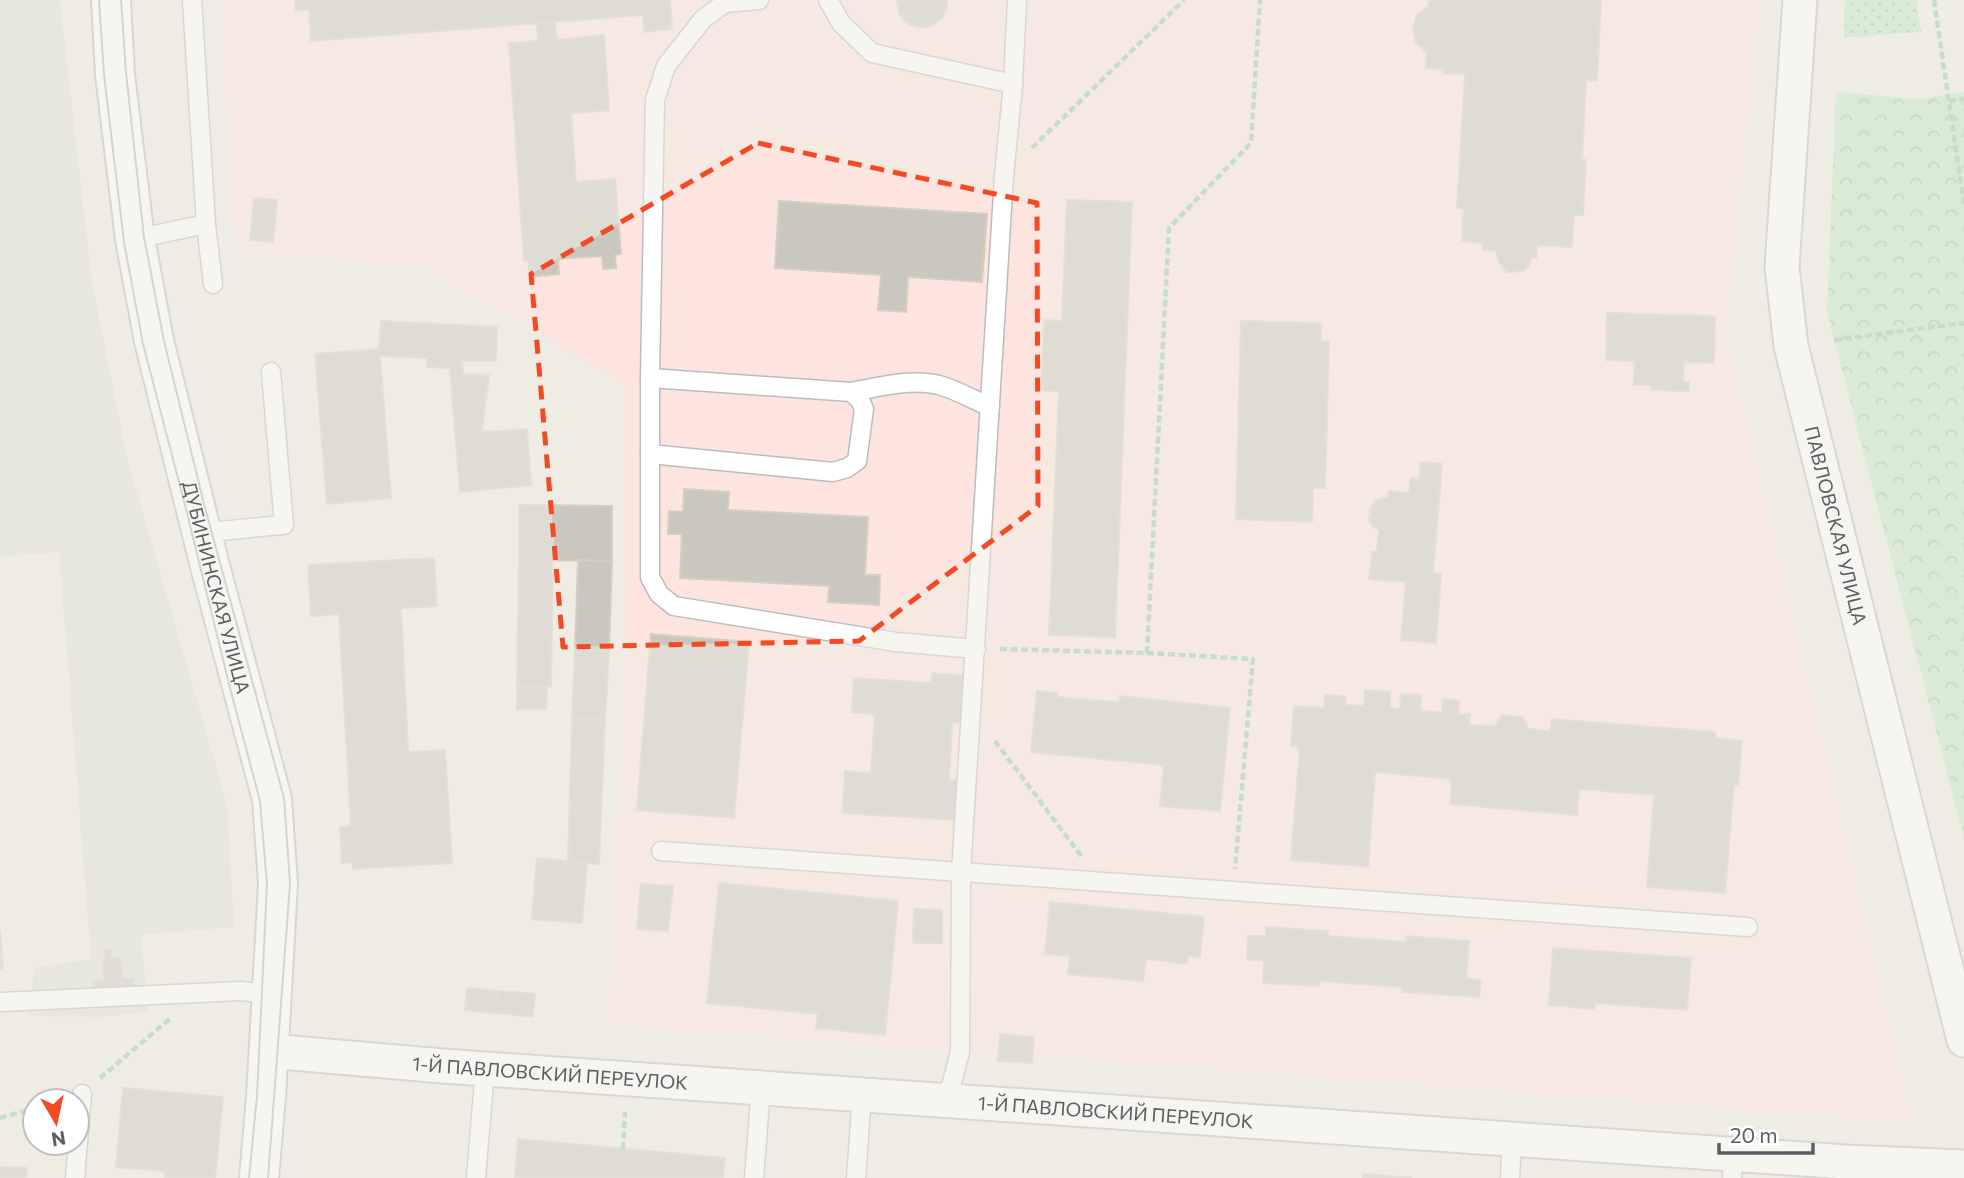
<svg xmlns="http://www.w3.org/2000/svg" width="1964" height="1178" font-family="Commissioner,sans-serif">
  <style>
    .industrial { fill: #dfdfd8 }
    .medical { fill: #fde4de }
    .grass { fill: url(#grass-dots) }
    .park { fill: url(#park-crowns) }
    .building { fill: #cac7c0; stroke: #d4d0c1; stroke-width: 2 }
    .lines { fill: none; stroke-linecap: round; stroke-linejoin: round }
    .service-casing { stroke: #bbbcc3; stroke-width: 21 }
    .minor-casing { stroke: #bbbcc3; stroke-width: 37 }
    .secondary-casing { stroke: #b9bbc2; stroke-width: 42 }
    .path { stroke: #96c9aa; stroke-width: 4.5; stroke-dasharray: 7 3.5; stroke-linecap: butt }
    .service { stroke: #fff; stroke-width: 18 }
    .minor { stroke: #fff; stroke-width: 33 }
    .secondary { stroke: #fff; stroke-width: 38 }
    .tram { stroke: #b6b7b8; stroke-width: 2 }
    .marked { fill: none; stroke: #f34925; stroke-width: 5; stroke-dasharray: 14 9; stroke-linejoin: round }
    .labels { text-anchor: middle; stroke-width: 5; stroke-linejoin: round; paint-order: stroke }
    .street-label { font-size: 19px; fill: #5b5e65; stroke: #fff }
  </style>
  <defs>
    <pattern id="grass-dots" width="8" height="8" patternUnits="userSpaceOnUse" patternTransform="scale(1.75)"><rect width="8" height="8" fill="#bee8c2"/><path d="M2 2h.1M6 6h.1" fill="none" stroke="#9dbfa1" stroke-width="1.8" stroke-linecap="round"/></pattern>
    <pattern id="park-crowns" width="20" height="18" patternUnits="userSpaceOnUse" patternTransform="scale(1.75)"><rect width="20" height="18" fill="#bee8c2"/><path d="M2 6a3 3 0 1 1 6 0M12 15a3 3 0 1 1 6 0" fill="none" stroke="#9dbfa1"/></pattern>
  </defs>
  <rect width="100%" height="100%" fill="#efede3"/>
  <polygon class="industrial" points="0,0 60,0 91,275 127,458 227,804 234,927 141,935 148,1012 100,1017 29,1016 34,968 91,959 59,552 0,557"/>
  <polygon class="medical" points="221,0 1761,0 1726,331 1913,1123 1033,1055 1032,1063 998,1061 998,1054 609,1025 626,641 624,383 421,266 236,252"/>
  <polygon class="grass" points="1845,0 1916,0 1921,32 1844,38"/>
  <polygon class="park" points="1836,92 1918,99 1964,92 1964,838 1827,312"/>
  <g class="building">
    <polygon points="295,0 670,0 672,29 644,32 643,15 311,41 309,10 296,10"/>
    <polygon points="897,0 947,0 947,2 946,10 942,18 935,24 928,27 919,27 911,25 904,20 899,13"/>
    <polygon points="1429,0 1601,0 1597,81 1586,80 1582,159 1586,160 1583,215 1574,215 1572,247 1537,245 1536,258 1531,258 1529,266 1523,271 1507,272 1499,262 1496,251 1483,250 1483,243 1462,241 1463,209 1457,208 1465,74 1443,73 1443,69 1426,68 1427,53 1416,43 1413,28 1417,15 1429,5"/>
    <polygon points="537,23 555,23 557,40 604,35 609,110 571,113 576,182 615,179 621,254 615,255 616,268 603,269 602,256 558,259 559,274 530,277 528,261 524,261 509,43 538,41"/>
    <polygon points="254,198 277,200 273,242 250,240"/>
    <polygon points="1067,200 1132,202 1115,637 1049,635 1059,391 1041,390 1044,320 1062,321"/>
    <polygon points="779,201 987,214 982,282 908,277 906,312 878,310 881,275 775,268"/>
    <polygon points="1607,313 1715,316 1714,363 1684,362 1683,382 1689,382 1689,391 1651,390 1651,385 1634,385 1635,361 1606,360"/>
    <polygon points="381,321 497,327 496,361 462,361 463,374 489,375 482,432 527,429 531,485 460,492 450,368 427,367 427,358 380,356 391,498 327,504 315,354 379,349"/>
    <polygon points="1241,321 1321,323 1321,341 1329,342 1325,488 1313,488 1312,522 1236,519"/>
    <polygon points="1421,462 1442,464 1433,573 1441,574 1436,643 1401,640 1406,582 1369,579 1372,552 1377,552 1379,530 1371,525 1369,519 1371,508 1375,501 1381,498 1388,498 1389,491 1409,493 1411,478 1419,479"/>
    <polygon points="684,489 729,492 728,510 868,517 865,575 880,575 879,605 828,602 829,586 680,578 682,534 668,534 669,511 683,512"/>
    <polygon points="519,505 612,506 612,561 519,560"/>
    <polygon points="434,558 437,606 401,608 408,752 445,750 452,863 353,869 353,862 342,863 340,827 351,826 339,614 311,616 308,565"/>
    <polygon points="519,560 553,560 551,686 517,686"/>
    <polygon points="578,560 612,561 609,651 575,649"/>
    <polygon points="651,634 749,642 734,818 637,810"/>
    <polygon points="575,649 609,651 605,720 572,719"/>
    <polygon points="932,673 967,676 964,723 952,722 949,780 959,781 957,820 842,813 845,771 871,773 875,714 852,712 854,678 931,683"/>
    <polygon points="517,686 547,687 546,709 517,709"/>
    <polygon points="1365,690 1390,692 1390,708 1400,709 1401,694 1421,695 1421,711 1442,713 1443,699 1459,700 1458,714 1470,714 1469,725 1495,726 1502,715 1523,717 1528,729 1550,731 1552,719 1715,732 1715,738 1742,741 1738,785 1734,784 1725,893 1647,887 1654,795 1579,789 1577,815 1450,804 1452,779 1375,772 1368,867 1291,860 1300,747 1291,746 1294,706 1324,708 1325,695 1346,697 1345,705 1364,706"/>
    <polygon points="1037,691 1058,693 1058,697 1090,700 1119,702 1120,696 1128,697 1230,708 1220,811 1160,806 1164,765 1031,752"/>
    <polygon points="572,719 605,720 599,864 568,861"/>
    <polygon points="537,858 587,863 582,923 532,919"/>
    <polygon points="719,883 898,901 885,1035 816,1028 818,1014 707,1003"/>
    <polygon points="641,884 673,886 668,931 637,929"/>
    <polygon points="1050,902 1204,917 1200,957 1188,956 1187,964 1146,959 1143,981 1068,974 1070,956 1045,954"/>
    <polygon points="914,909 942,910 942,943 913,943"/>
    <polygon points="1266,927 1328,931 1327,936 1406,942 1406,936 1469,941 1466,979 1481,980 1479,997 1402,992 1402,987 1320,981 1319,986 1263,983 1264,961 1247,959 1248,936 1266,936"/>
    <polygon points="0,930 3,970 0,970"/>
    <polygon points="1553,948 1691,958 1687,1010 1595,1003 1594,1009 1549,1005"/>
    <polygon points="105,950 111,950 111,958 120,957 122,979 134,978 134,989 95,992 94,982 105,980 103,959 105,958"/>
    <polygon points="467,988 497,991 495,1013 465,1010"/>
    <polygon points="497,991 535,994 533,1017 495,1013"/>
    <polygon points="1000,1034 1034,1037 1032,1063 998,1061"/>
    <polygon points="123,1088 223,1097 215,1178 165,1178 165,1171 116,1167"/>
    <polygon points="518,1139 725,1158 723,1178 515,1178"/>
    <polygon points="0,1167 27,1168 26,1178 0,1178"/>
    <polygon points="1364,1174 1412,1178 1363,1178"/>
  </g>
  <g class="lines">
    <g class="service-casing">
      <g id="service">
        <polyline points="192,0 206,224 213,284"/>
        <polyline points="759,0 725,3 703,19 666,66 655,100 650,378 650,577 659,594 674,606 896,642 976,649"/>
        <polyline points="828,0 841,23 872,53 1013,84"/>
        <polyline points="135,239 206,224"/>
        <path d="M851,392C880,387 911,378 939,385C957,390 974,400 990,407"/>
        <polyline points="650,454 833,472 847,468 857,461 864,409 860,400 851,392 650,378"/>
        <path d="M201,532C229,531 256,527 284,525L271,372"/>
        <polyline points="661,851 1748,927"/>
        <polyline points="0,1002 241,991 272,994"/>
        <polyline points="947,1101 960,1052 961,872 1004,176 1013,84 1017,0"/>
        <polyline points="75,1178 82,1094"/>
        <polyline points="476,1178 485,1069"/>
        <polyline points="754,1178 761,1088"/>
        <polyline points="856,1178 862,1095"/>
        <polyline points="1510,1178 1512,1140"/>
        <polyline points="1732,1178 1734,1154"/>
      </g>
    </g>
    <g class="minor-casing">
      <g id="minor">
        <path id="s1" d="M1800,0L1782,267L1791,346L1964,1040"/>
        <path id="s2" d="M269,1051L443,1066L601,1077L1847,1162L1964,1167"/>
      </g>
    </g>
    <g class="secondary-casing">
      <g id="secondary">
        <path id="s3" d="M111,0L115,75L135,239L154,341L211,570L272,799L278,884L266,1097L259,1178"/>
      </g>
    </g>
    <g class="path">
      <polyline points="1934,0 1964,204"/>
      <polyline points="1949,101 1964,99"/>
      <polyline points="1032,148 1184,0"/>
      <polyline points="1834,340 1964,323"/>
      <polyline points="1000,649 1147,653 1253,659 1235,869"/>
      <polyline points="1147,653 1169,228 1251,143 1260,0"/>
      <polyline points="995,741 1082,857"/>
      <polyline points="100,1078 171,1018"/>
      <polyline points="0,1118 35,1108"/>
      <polyline points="623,1149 625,1112"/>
    </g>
    <use href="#service" class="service"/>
    <use href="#minor" class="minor"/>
    <use href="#secondary" class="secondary"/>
    <g class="tram">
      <polyline points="99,0 104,75 124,242 143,344 186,509 230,688 260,801 267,884 257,1096 249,1178"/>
      <polyline points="121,0 126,73 144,237 164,341 204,504 284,798 290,883 268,1178"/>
    </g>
  </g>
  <path d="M0 0H1964V1178H0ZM758,143L1037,203L1038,506L859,641L563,647L531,274Z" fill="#efede3" fill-opacity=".55" fill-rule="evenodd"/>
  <path class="marked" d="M758,143L1037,203L1038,506L859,641L563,647L531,274Z"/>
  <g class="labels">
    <g class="street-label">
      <text dy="7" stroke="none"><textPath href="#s1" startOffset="532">ПАВЛОВСКАЯ УЛИЦА</textPath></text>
      <text dy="7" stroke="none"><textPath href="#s3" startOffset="598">ДУБИНИНСКАЯ УЛИЦА</textPath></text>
      <text dy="7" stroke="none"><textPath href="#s2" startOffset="282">1-Й ПАВЛОВСКИЙ ПЕРЕУЛОК</textPath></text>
      <text dy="7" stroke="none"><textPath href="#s2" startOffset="849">1-Й ПАВЛОВСКИЙ ПЕРЕУЛОК</textPath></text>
    </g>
  </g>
  <g transform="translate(56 1122) rotate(171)"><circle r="33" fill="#ffffff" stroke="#bdbfc1" stroke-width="2"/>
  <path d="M0-5L12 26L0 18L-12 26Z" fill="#f34925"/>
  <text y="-10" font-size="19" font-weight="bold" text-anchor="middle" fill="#5b5e65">N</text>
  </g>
  <path d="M1719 1143v10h94v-10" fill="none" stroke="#5b5e65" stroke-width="3.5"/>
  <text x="1730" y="1143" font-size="21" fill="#5b5e65" stroke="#ffffff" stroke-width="5" paint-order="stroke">20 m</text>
</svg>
